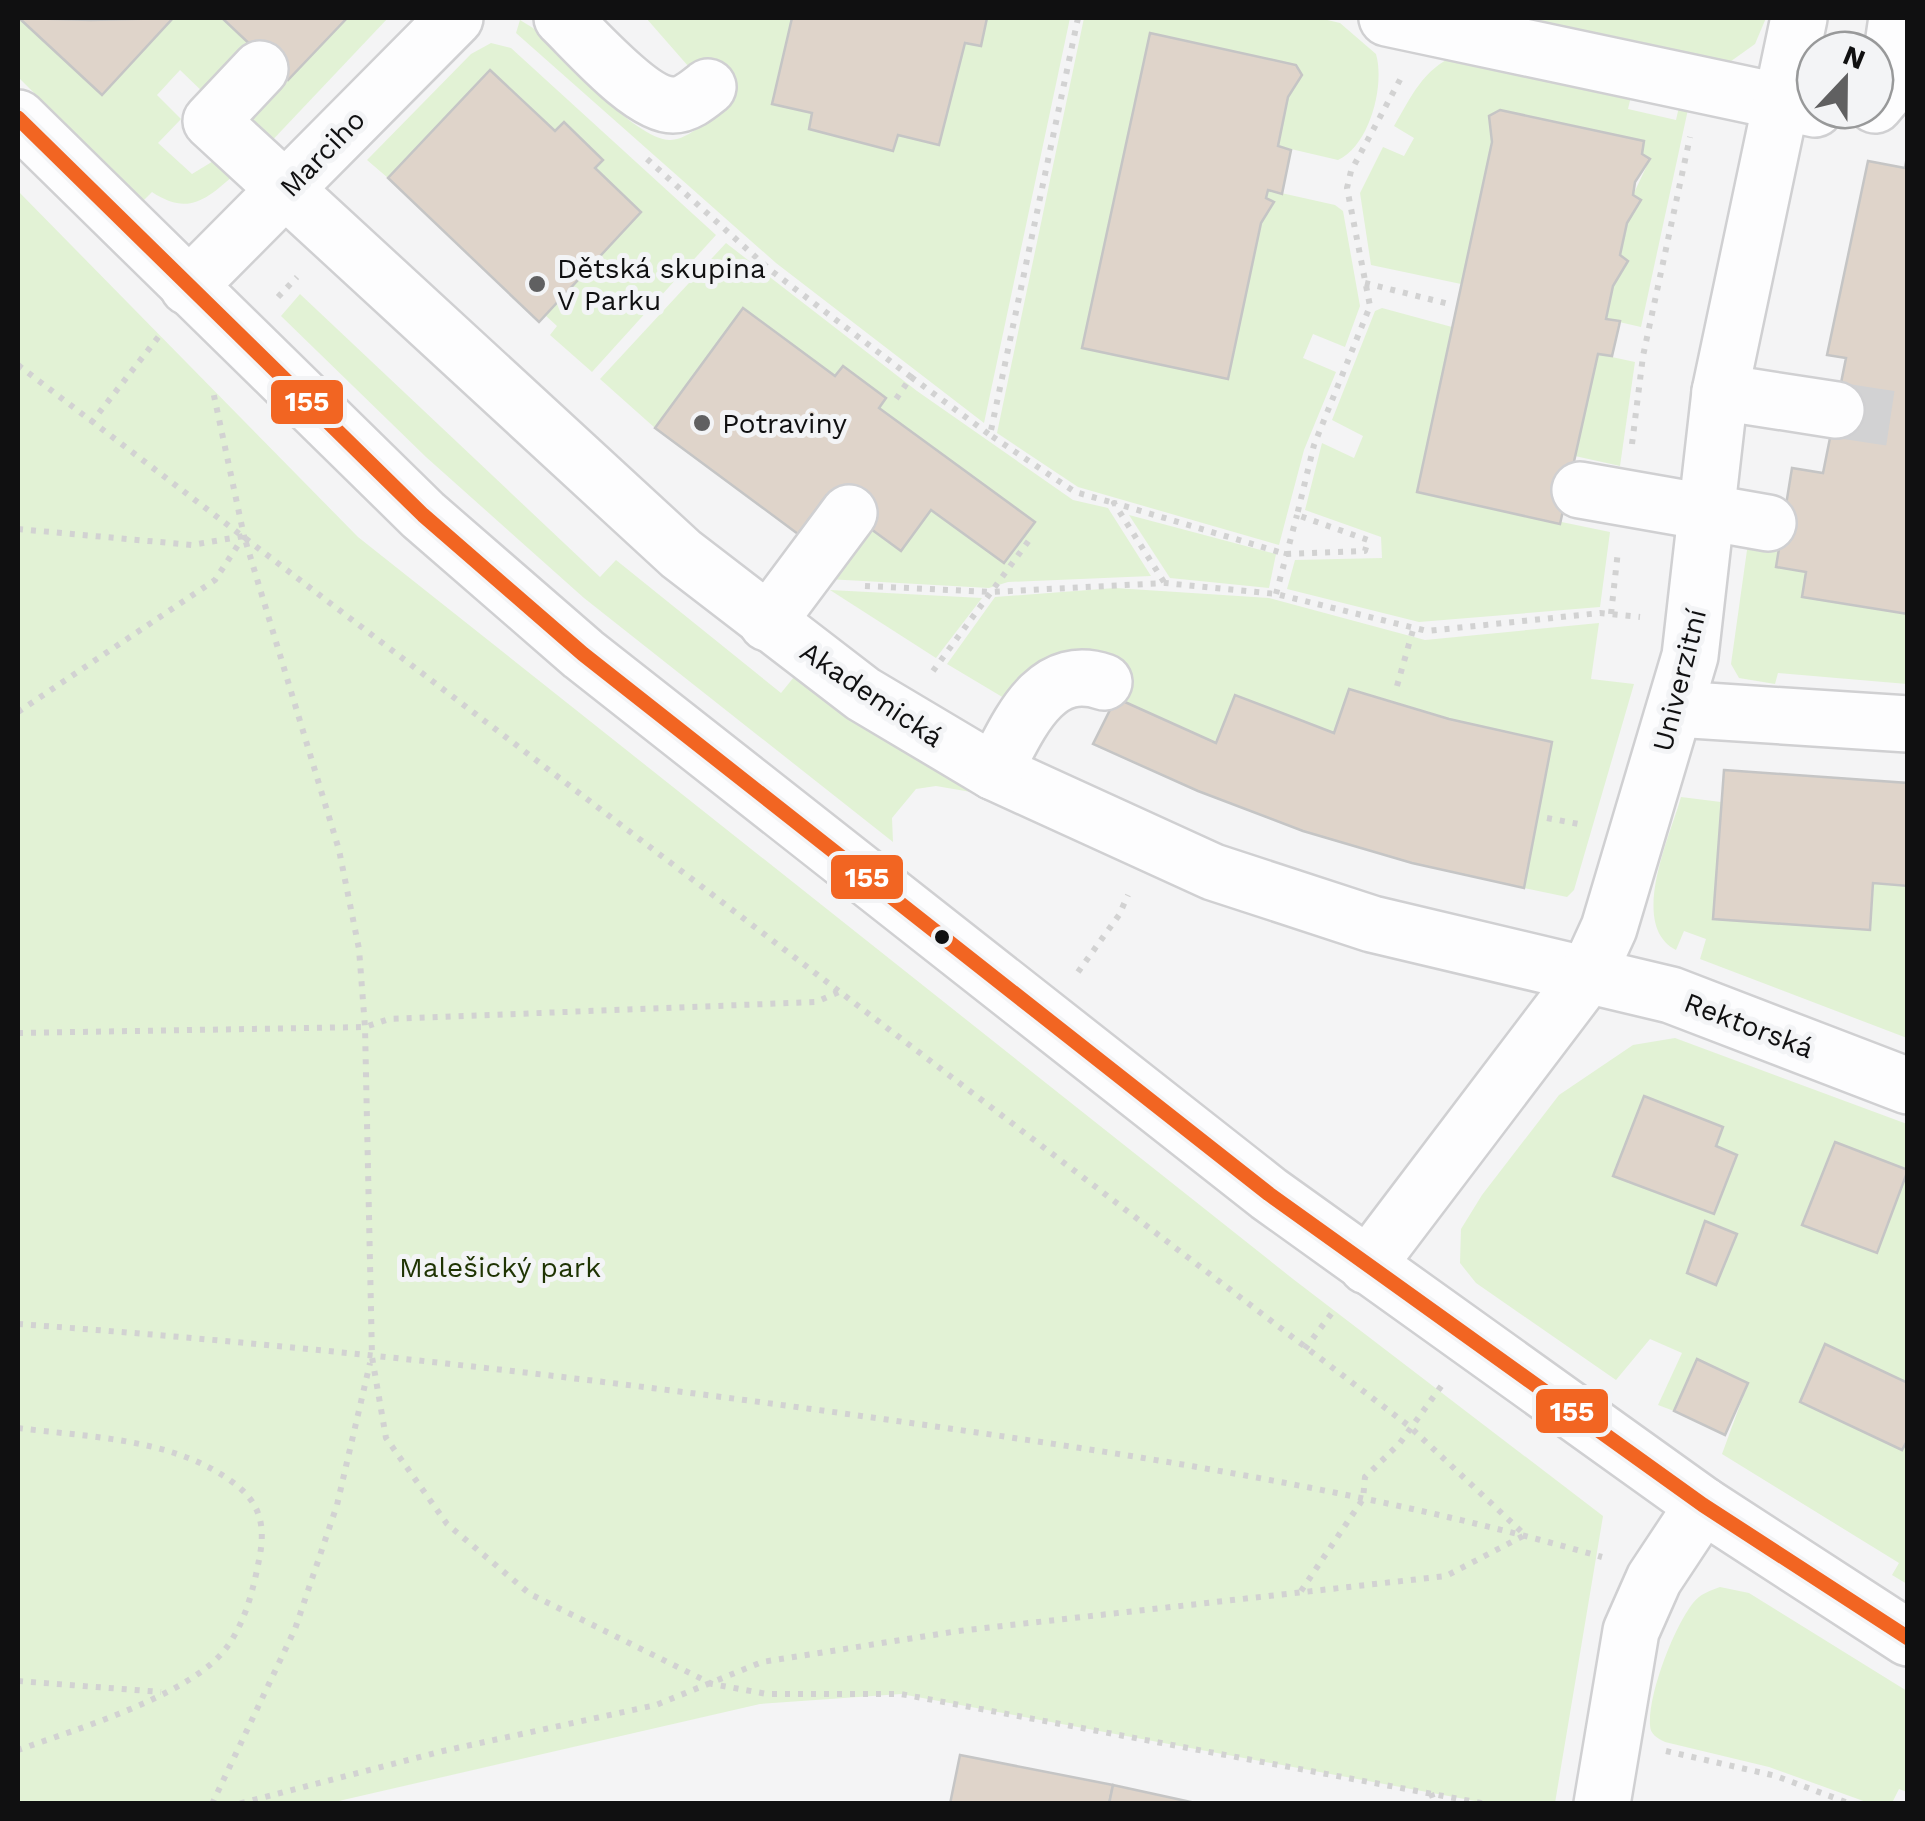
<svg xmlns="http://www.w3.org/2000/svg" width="1925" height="1821" font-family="'Work Sans',sans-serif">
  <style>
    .green { fill: #e2f2d5; fill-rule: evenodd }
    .building { fill: #dfd4ca; stroke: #c5c5c5; stroke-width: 2.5 }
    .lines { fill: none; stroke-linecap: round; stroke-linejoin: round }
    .minor-tunnel { stroke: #d2d2d3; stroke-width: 55; stroke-dasharray: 55 28; stroke-linecap: butt }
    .minor-casing { stroke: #d0d0d2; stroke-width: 60 }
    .path { stroke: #d2d2d2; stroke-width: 6; stroke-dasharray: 5 8; stroke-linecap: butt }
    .minor { stroke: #fdfdfe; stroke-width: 55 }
    .bus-1-casing { stroke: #f3f4f6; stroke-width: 22 }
    .bus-1 { stroke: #f26522; stroke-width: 15 }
    .poi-dot { fill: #606061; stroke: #f3f4f6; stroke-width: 4 }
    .bus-dot { fill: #101011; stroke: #f3f4f6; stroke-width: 4 }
    .labels { text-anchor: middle; stroke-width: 10; stroke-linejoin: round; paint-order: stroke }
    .street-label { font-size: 28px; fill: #101011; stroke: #f3f4f6 }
    .poi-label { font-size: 28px; fill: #101011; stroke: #f3f4f6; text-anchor: start }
    .park-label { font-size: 28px; fill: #1f3403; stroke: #f3f4f6 }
    .line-badge { stroke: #f3f4f6; stroke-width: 4 }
    .badge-label { font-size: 28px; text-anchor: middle; font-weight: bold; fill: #fff }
  </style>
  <rect width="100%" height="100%" fill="#f4f4f5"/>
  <g class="green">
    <path d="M18,18L102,95L173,18H222L251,45L205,94L180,70L157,95L181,119L158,143L192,174L215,160L235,174C206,200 188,216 152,192L143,201L18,77Z"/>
    <polygon points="347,18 388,18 266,147 249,121"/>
    <path d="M646,18H792L772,104L812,113L810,129L893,151L898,135L939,144L965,43L981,45L987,18H1070L984,423L776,263L516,33L520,20L533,28C559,53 637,142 671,140C690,139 710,117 724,107Z"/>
    <path d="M1084,18H1319L1340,23L1376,54C1385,85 1370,145 1338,160L1278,146L1288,97L1302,75L1295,70L1150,33L1082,347L1227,379L1261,223L1274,203L1266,198L1268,190L1335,205L1343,211L1360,306L1345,347L1313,334L1303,358L1336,372L1304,450L1279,545L1078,487L997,433Z"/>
    <polygon points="1480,18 1766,18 1755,44 1727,64"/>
    <polygon points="491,43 511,48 716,235 592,372 550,335 557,326 545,315 641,212 595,168 564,123 555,131 490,70 388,178 367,160 471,54"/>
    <path d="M1456,55L1633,88L1628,109L1676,120L1681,98L1690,100L1641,327L1606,319L1627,223L1641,200L1633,195L1650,159L1642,154L1644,141L1500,110L1490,116L1492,143L1461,284L1371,265L1360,193L1383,147L1404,156L1414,138L1394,126C1411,97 1423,69 1456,55Z"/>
    <polygon points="18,191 358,537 1293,1279 1603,1516 1555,1803 1486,1803 901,1694 760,1704 330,1803 18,1803"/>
    <polygon points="726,243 917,391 1073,500 1108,508 1151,576 1008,582 989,588 827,579 866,526 901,551 931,510 1034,522 879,408 843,367 835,376 744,308 655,428 600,379"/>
    <polygon points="300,294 600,577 616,560 781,693 794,677 971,792 936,786 916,789 892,818 893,842 584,598 426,457 281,316"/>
    <polygon points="1382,308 1452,327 1417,492 1610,532 1600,607 1419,622 1287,589 1295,560 1382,558 1381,537 1305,510 1322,443 1354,458 1363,436 1332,420 1375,311"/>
    <polygon points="1598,354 1635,362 1620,466 1575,456"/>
    <polygon points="1129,515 1276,554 1269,588 1170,578"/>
    <polygon points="1780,539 1776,567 1806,572 1803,597 1907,614 1907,684 1778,673 1775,684 1739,678 1731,664 1748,543"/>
    <polygon points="1115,588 1269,598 1425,640 1599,623 1591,679 1634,684 1574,890 1567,897 1524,888 1552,743 1334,733 1235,696 1216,743 1116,698 1053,657 1023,673 1004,698 947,664 995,597"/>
    <polygon points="830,590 982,598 936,658"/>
    <path d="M1681,797L1721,802L1713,919L1870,930L1874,883L1907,886V1038L1700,959L1706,939L1684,931L1676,950C1628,925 1670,837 1681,797Z"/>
    <path d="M1675,1038L1907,1124V1170L1802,1225L1877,1253L1907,1174V1383L1800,1401L1901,1450L1907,1439V1584L1892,1575L1899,1563L1722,1454L1748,1383L1697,1359L1674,1411L1658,1405L1682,1353L1650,1339L1616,1380L1476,1283L1460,1263L1461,1229L1482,1195L1559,1095L1633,1045ZM1644,1097L1722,1127L1716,1146L1737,1155L1713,1214L1613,1176ZM1706,1221L1737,1234L1716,1284L1687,1273Z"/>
    <path d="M1720,1587L1749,1593L1907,1691V1792L1899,1789L1892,1803H1869L1769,1767L1665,1742C1657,1738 1650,1734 1650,1725C1648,1694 1674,1627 1693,1603C1700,1594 1709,1591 1720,1587Z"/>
  </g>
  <g class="building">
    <polygon points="19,18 91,20 173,18 102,95"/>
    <polygon points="222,18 347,18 288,80"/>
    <polygon points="792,18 987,18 981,46 965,43 939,145 898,135 893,151 809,129 812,113 772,104"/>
    <polygon points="1150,33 1296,65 1302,75 1288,97 1278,146 1291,150 1282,194 1268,190 1266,198 1274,202 1261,223 1228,379 1082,348"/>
    <polygon points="490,70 555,131 564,122 603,160 595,168 641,212 539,322 388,178"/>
    <polygon points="1500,110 1644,141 1642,154 1650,159 1635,182 1633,195 1641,200 1627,223 1620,255 1628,261 1613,286 1606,319 1620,321 1619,326 1612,356 1598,354 1560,524 1417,492 1492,142 1489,116"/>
    <polygon points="1907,156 1908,156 1908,614 1802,597 1806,572 1776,567 1792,468 1823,473 1846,358 1827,355 1868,161 1905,168"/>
    <polygon points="743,308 835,376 843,366 886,398 879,408 1035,522 1004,563 931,510 901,551 826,496 798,534 655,428"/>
    <polygon points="1349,689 1449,719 1552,742 1524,888 1412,863 1303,831 1198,791 1093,744 1116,698 1216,743 1235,695 1334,733"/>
    <polygon points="1724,770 1908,783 1908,886 1873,883 1870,930 1713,919"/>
    <polygon points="1644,1096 1723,1127 1716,1146 1737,1155 1714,1214 1613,1176"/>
    <polygon points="1835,1142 1908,1170 1877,1253 1802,1225"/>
    <polygon points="1705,1221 1737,1234 1716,1285 1687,1273"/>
    <polygon points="1825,1344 1908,1383 1908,1439 1902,1450 1800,1402"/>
    <polygon points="1697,1359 1748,1383 1725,1435 1674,1411"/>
    <polygon points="960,1755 1113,1785 1109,1804 950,1804"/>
    <polygon points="1113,1785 1200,1804 1109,1804"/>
  </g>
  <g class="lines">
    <polyline class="minor-tunnel" points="1836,410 1908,421"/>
    <g class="minor-casing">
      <g id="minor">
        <path d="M562,18C585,40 641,105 673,105C686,105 698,95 708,87"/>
        <polyline points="1387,18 1815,109"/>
        <polyline points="260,69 211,121 681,554 863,694 994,772 1213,872 1372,924 1671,995 1908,1086"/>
        <polyline points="1875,105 1886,92 1897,18"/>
        <polyline points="18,118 423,515 583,654 1269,1194 1703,1505 1908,1638"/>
        <polyline points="188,287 455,18"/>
        <polyline points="1720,392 1836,410"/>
        <polyline points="1580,490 1768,523"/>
        <polyline points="767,623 849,513"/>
        <polyline points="1676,709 1908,724"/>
        <path d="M994,772C1018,728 1043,661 1104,682"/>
        <polyline points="1367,1266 1587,976 1609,928 1690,656 1720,392 1799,18"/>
        <polyline points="1602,1804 1631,1631 1654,1579 1703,1505"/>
      </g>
    </g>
    <g class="path">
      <polyline points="1078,18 990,435 1075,492 1114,503"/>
      <polyline points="647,159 769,269 911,377 896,399"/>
      <polyline points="1365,283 1449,304"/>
      <polyline points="278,297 297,277"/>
      <polyline points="18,365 1409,1426 1525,1535 1446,1576 958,1631 762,1662 656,1705 443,1751 238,1804"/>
      <polyline points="911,377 990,435"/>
      <polyline points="91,423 160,335"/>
      <polyline points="1632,444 1643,356 1690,137"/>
      <polyline points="18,529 192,545 244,536 339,850 359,949 365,1027 372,1357 386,1438 447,1524 530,1594 712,1684 767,1694 901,1694 1486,1804"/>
      <polyline points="1164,582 1114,503 1286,554 1365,551 1368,540 1297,515 1314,445 1370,306 1347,188 1351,171 1402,76"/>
      <polyline points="865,586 991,592 1165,583 1276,594 1427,631 1600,613 1640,617"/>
      <polyline points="1276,594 1297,515"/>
      <polyline points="1611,614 1618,551"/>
      <polyline points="933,671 1030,539"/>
      <polyline points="1397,686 1413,630"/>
      <polyline points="18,712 215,580 244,536 213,391"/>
      <polyline points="1547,818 1584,825"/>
      <polyline points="1078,972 1119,915 1128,895"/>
      <polyline points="18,1033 365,1027 389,1019 816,1002 839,992"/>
      <path d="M18,1324C309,1345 601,1379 890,1420C1129,1454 1370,1490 1602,1557"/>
      <polyline points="1305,1349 1334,1310"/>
      <path d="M18,1428C87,1437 172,1438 231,1481C261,1502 266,1526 259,1560C253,1591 244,1627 223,1652C185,1697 74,1730 18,1750"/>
      <polyline points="1301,1591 1363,1499 1365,1477 1400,1443 1442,1385"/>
      <polyline points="18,1681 161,1692"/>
      <polyline points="1666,1751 1776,1776 1851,1804"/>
      <polyline points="1431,1793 1435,1804"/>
      <polyline points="212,1804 295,1629 337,1505 370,1363"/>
    </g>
    <use href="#minor" class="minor"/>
    <g class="bus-1-casing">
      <polyline id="bus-1" points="18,118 423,515 583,654 1269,1194 1703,1505 1908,1638"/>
    </g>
    <use href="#bus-1" class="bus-1"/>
  </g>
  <g class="poi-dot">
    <circle cx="537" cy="284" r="10"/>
    <circle cx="702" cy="423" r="10"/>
  </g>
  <circle class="bus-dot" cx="942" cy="937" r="9"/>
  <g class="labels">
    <g class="street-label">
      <text transform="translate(322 153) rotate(-46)" y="10">Marciho</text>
      <text transform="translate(1679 680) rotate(-76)" y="10">Univerzitní</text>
      <text transform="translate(872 694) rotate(34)" y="10">Akademická</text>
      <text transform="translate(1749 1025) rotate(21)" y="10">Rektorská</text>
    </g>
    <g class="poi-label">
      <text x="557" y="278">Dětská skupina<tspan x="557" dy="32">V Parku</tspan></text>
      <text x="722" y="433">Potraviny</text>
    </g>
    <g class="park-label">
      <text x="500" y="1277">Malešický park</text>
    </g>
  </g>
  <g class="line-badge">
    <rect x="269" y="378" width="76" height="48" rx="10" fill="#f26522"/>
    <rect x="829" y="853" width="76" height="48" rx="10" fill="#f26522"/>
    <rect x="1534" y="1387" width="76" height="48" rx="10" fill="#f26522"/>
  </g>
  <g class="badge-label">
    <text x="307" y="411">155</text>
    <text x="867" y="887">155</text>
    <text x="1572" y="1421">155</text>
  </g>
  <rect width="1925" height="1821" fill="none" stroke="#101011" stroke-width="40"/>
  <g transform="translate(1845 80) rotate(22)"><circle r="48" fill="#f3f4f6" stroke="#98999a" stroke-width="2.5"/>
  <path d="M0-8L18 38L0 25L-18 38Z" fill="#606061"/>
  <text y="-15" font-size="28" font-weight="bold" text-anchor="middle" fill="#101011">N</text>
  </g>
</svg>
